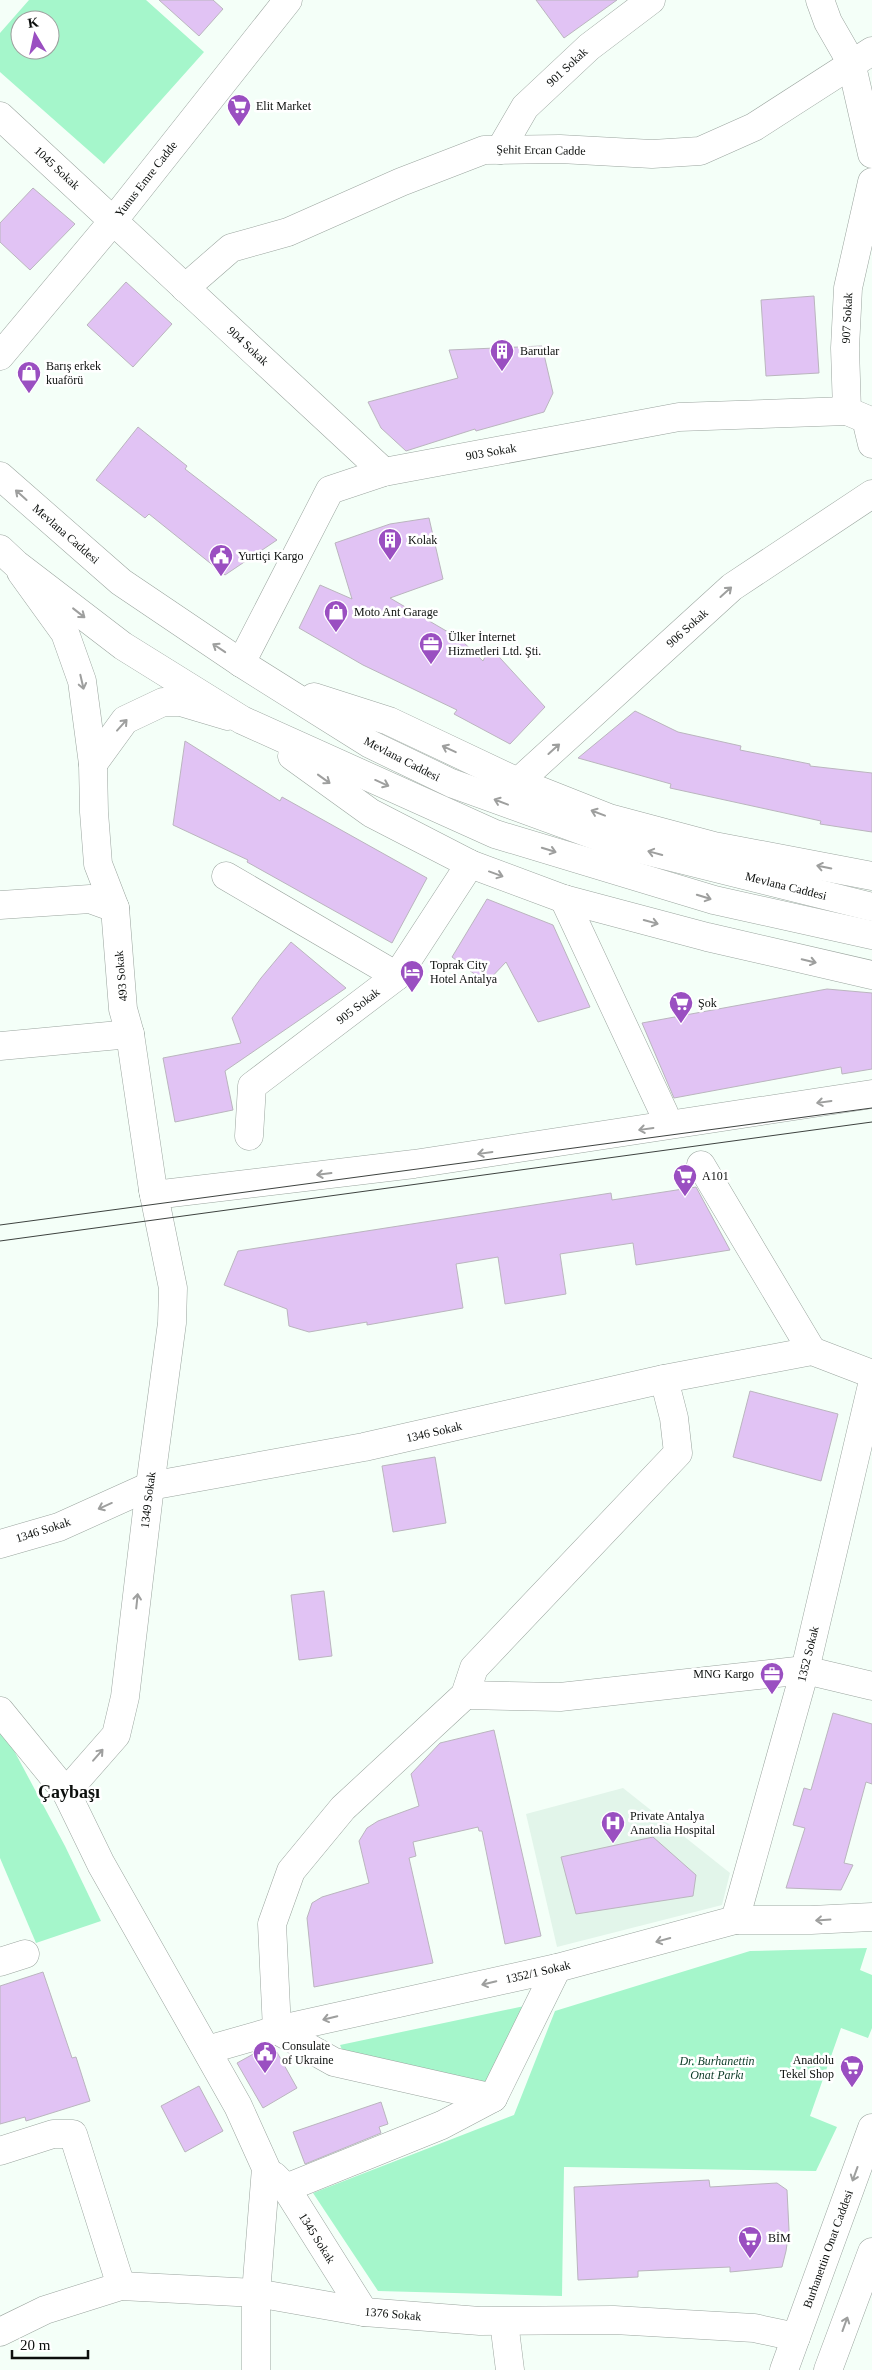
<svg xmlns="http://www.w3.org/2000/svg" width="872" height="2370" font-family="Georgia,serif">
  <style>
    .built { fill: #e2f5ea }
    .green { fill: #a5f6cb; fill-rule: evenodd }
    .building { fill: #e1c3f4; stroke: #bab5be }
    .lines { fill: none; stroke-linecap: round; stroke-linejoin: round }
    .minor-casing { stroke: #9ba59f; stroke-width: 29 }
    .tertiary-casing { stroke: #9ba59f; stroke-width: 29 }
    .primary-casing { stroke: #9ba59f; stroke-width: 29 }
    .minor { stroke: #fff; stroke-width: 28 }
    .tertiary { stroke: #fff; stroke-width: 28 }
    .primary { stroke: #fff; stroke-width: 28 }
    .tram { stroke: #3e4340; stroke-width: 1 }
    .oneway { stroke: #9e9f9e }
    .labels { text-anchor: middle; stroke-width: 5; stroke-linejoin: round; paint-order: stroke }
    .street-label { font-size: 12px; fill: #0c0f0d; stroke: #fff }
    .poi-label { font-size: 12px; fill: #0c0f0d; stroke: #fff; text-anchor: start }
    .park-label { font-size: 12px; font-style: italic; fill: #0b3a26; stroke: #fff }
    .district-label { font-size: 18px; font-weight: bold; fill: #0c0f0d; stroke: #fff }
  </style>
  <rect width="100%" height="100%" fill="#f4fff8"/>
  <polygon class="built" points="623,1788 730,1873 722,1905 557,1947 526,1814"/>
  <g class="green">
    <path d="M29,0H146L204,52L104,164L0,72V33ZM20,20H50V50H20Z"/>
    <polygon points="0,1731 10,1743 65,1846 101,1921 36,1943 0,1858"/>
    <polygon points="867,1948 860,1970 872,1975 872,2028 868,2038 841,2028 810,2116 837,2127 816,2171 564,2167 562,2296 378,2291 313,2193 514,2115 555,2011 750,1951"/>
    <polygon points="529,2005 489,2084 344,2054 340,2045"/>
  </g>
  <g class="building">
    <polygon points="159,0 213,0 223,9 199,36"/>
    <polygon points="536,0 617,0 564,38"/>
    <polygon points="33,188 75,224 30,270 0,242 0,223"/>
    <polygon points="126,282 172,324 133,367 87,325"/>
    <polygon points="814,296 819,373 766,376 761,300"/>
    <polygon points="542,346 553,393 544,412 476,431 475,429 406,451 381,428 368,402 458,378 449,350"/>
    <polygon points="138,427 187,466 185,469 277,540 225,575 149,514 145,518 96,480"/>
    <polygon points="429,518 443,579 390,598 460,639 483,661 490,647 545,707 510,744 454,714 457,710 363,665 299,628 320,585 352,599 335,543 390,524"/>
    <polygon points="635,711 678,732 741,746 740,750 810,764 810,766 872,773 872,832 820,824 821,821 670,788 671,784 578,758"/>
    <polygon points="185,741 280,801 282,797 427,878 392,943 247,862 248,860 173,825"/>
    <polygon points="487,899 553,925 590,1007 538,1022 506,962 486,983 452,957"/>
    <polygon points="291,942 346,988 225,1071 233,1110 175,1122 163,1058 241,1043 232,1018 261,978"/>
    <polygon points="827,989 872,993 872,1069 842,1074 841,1067 674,1098 642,1023"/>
    <polygon points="696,1187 730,1250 636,1265 633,1243 560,1254 566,1294 505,1304 498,1257 456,1264 463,1308 367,1325 367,1322 309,1332 289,1326 287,1309 224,1285 238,1251 611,1193 612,1200"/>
    <polygon points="750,1391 838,1414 821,1481 733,1457"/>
    <polygon points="435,1457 446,1523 393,1532 382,1466"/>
    <polygon points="324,1591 332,1656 299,1660 291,1595"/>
    <polygon points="833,1713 872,1724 872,1784 866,1782 844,1863 853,1865 841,1890 786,1888 805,1828 793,1825 804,1788 811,1790"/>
    <polygon points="494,1730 541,1936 505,1944 482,1831 479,1831 478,1827 413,1842 416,1856 409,1858 433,1963 314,1987 307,1918 312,1903 322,1897 369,1883 359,1841 367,1828 378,1821 419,1806 411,1774 440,1743"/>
    <polygon points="653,1837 696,1875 693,1896 576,1914 561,1857"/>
    <polygon points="43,1972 72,2058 76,2057 90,2101 26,2121 25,2117 0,2124 0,1986"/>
    <polygon points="274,2047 297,2088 263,2108 237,2063 257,2052"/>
    <polygon points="199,2086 223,2131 185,2152 161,2106"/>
    <polygon points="381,2102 388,2124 379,2127 381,2133 305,2164 293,2132"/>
    <polygon points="709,2180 710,2187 777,2183 787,2190 789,2230 786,2251 782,2267 730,2272 730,2267 638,2271 638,2277 578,2280 574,2187"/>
  </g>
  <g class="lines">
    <g class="minor-casing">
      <g id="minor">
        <polyline points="820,0 828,22 851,62 872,154"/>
        <polyline points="0,116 384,472"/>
        <polyline points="500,150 525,107 589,47 651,0"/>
        <polyline points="872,182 848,288 845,348 847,411 866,419 872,444"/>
        <polyline points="185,288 231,248 288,232 401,182 484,150 560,149 652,154 700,151 754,127 872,51"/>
        <polyline points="241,663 330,490 384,472 679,417 847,411"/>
        <polyline points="518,782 732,587 872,494"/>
        <polyline points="226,876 397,976"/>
        <polyline points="564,899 664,1113"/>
        <polyline points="0,1046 130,1034"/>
        <polyline points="249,1136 252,1086 397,976 470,864"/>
        <polyline points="701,1165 812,1351"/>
        <polyline points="154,1195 414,1164 872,1094"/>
        <polyline points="0,1544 59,1527 150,1486 364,1447 664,1379 812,1351 872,1374"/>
        <polyline points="465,1695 560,1697 805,1670 872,1686"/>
        <polyline points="0,1711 66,1792 101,1864 238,2106 266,2168 256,2293 256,2370"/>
        <polyline points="66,1792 116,1735 125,1697 150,1486 172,1323 173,1288 153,1190"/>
        <polyline points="735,1920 805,1670 872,1385"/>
        <polyline points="0,1962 25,1954"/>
        <polyline points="207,2050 277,2030 557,1968 735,1920 811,1920 872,1917"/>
        <polyline points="493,2098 334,2062 277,2030 272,1924 291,1871 343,1808 465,1695 474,1668 678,1453 674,1418 664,1379"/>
        <polyline points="0,2151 53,2134 73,2134 121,2286"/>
        <polyline points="274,2176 286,2188 364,2312"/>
        <polyline points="286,2188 442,2125 493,2098 557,1968"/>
        <polyline points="504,2322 510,2370"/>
        <polyline points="0,2332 45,2310 121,2286 256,2293 364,2312 480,2321 614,2320 754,2328 796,2337"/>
      </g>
    </g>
    <g class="tertiary-casing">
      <g id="tertiary">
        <polyline points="0,356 113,221 288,0"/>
        <polyline points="21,572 65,633 82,681 93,764 94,812 98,864 115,908 123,1009 130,1034 153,1190"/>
        <polyline points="93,764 125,720 163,702 181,702 228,716"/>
        <polyline points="0,905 90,899 115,908"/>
      </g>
    </g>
    <g class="primary-casing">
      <g id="primary">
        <polyline points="0,476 121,582 241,663 370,744 451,783 619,844 872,907"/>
        <polyline points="0,549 16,564 123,646 242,720 495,834 714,900 872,935"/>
        <polyline points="314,697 389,721 518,782 609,818 714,846 872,876"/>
        <polyline points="292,756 371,813 470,864 564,899 707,937 872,975"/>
        <polyline points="784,2370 872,2128"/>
        <polyline points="828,2370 872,2252"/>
      </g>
    </g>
    <use href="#minor" class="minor"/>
    <use href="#tertiary" class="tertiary"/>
    <use href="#primary" class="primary"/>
    <g class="tram">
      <polyline points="0,1225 872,1108"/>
      <polyline points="0,1241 872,1122"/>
    </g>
  </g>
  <defs><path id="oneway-shaft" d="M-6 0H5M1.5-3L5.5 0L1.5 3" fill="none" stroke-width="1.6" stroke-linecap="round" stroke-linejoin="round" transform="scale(1.25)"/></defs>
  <g class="oneway">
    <use href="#oneway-shaft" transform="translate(21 495) rotate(-138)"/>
    <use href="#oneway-shaft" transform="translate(726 592) rotate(-42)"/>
    <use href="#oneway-shaft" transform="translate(79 613) rotate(38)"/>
    <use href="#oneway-shaft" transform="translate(219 648) rotate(-146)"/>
    <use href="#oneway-shaft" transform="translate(82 682) rotate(77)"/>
    <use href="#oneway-shaft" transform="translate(122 725) rotate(-48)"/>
    <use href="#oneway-shaft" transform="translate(449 749) rotate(-155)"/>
    <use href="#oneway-shaft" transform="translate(554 749) rotate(-42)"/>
    <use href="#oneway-shaft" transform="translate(324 779) rotate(36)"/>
    <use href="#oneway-shaft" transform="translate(382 783) rotate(24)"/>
    <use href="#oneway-shaft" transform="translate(501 802) rotate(-159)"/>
    <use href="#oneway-shaft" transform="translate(598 813) rotate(-159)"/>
    <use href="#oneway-shaft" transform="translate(549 850) rotate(17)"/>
    <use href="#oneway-shaft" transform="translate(655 853) rotate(-165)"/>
    <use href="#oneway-shaft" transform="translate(824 867) rotate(-169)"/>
    <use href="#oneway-shaft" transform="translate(496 874) rotate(20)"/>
    <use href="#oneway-shaft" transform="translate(704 897) rotate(17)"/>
    <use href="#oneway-shaft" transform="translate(651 922) rotate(15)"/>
    <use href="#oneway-shaft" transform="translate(809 961) rotate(13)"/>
    <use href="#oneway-shaft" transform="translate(824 1102) rotate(172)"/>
    <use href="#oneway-shaft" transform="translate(646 1129) rotate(172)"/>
    <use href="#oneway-shaft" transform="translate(485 1153) rotate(172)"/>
    <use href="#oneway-shaft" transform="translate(324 1174) rotate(173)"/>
    <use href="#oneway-shaft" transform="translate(105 1506) rotate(156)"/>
    <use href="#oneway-shaft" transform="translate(137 1601) rotate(-84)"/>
    <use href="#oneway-shaft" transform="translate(98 1755) rotate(-49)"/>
    <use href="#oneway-shaft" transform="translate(823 1920) rotate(176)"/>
    <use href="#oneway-shaft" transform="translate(663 1940) rotate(165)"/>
    <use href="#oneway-shaft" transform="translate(489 1983) rotate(167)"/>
    <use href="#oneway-shaft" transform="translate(330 2018) rotate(167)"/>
    <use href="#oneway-shaft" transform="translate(855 2174) rotate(110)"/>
    <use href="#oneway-shaft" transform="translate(845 2324) rotate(-70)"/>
  </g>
  <defs>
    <g id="supermarket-pin" transform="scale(1.25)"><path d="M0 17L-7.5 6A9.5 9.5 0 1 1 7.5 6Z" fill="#9a4fc1" stroke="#fff"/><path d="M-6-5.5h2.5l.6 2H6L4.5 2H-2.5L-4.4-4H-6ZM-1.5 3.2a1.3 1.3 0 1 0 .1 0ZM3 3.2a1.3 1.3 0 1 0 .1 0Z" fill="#fff"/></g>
    <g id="building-pin" transform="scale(1.25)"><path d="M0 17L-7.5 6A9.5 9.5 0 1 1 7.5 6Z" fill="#9a4fc1" stroke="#fff"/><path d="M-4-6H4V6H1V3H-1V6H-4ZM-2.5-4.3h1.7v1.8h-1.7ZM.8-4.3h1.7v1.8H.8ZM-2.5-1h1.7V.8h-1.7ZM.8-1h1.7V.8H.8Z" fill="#fff"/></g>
    <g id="shop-pin" transform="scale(1.25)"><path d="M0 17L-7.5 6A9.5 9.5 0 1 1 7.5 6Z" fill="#9a4fc1" stroke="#fff"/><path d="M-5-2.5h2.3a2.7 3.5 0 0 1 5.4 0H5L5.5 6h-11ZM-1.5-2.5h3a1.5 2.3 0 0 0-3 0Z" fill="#fff"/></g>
    <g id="civic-pin" transform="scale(1.25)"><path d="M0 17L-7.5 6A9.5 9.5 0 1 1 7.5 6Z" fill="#9a4fc1" stroke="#fff"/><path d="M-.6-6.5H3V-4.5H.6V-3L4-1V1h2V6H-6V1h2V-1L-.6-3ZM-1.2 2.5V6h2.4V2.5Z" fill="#fff"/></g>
    <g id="office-pin" transform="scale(1.25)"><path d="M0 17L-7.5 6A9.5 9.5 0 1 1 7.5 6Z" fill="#9a4fc1" stroke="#fff"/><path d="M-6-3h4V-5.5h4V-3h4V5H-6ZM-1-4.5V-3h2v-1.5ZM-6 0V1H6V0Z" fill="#fff"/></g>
    <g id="hotel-pin" transform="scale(1.25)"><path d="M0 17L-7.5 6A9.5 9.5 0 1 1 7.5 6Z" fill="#9a4fc1" stroke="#fff"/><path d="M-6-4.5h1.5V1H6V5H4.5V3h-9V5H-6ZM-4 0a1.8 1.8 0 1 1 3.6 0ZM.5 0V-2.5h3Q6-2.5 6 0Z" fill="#fff"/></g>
    <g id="hospital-pin" transform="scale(1.25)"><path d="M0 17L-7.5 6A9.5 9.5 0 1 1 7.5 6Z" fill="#9a4fc1" stroke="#fff"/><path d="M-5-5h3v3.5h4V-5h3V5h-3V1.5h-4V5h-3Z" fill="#fff"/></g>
  </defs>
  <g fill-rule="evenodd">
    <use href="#supermarket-pin" x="239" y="106"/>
    <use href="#building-pin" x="502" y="351"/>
    <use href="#shop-pin" x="29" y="373"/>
    <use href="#building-pin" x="390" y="540"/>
    <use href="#civic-pin" x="221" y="556"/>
    <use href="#shop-pin" x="336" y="612"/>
    <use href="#office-pin" x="431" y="644"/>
    <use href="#hotel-pin" x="412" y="972"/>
    <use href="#supermarket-pin" x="681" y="1003"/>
    <use href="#supermarket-pin" x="685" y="1176"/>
    <use href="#office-pin" x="772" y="1674"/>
    <use href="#hospital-pin" x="613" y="1823"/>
    <use href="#civic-pin" x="265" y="2053"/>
    <use href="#supermarket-pin" x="852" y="2067"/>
    <use href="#supermarket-pin" x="750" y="2238"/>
  </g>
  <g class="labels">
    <g class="street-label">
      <text transform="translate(567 67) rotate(-43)" y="4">901 Sokak</text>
      <text transform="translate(541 150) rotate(1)" y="4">Şehit Ercan Cadde</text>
      <text transform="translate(57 168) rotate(43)" y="4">1045 Sokak</text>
      <text transform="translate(146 179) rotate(-52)" y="4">Yunus Emre Cadde</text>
      <text transform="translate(847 318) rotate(-87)" y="4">907 Sokak</text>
      <text transform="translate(248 346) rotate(43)" y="4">904 Sokak</text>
      <text transform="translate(491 452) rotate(-10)" y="4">903 Sokak</text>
      <text transform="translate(66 534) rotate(41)" y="4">Mevlana Caddesi</text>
      <text transform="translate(687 628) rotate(-42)" y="4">906 Sokak</text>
      <text transform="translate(402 759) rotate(27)" y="4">Mevlana Caddesi</text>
      <text transform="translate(786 886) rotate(14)" y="4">Mevlana Caddesi</text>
      <text transform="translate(121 976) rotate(-95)" y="4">493 Sokak</text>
      <text transform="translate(358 1006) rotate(-38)" y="4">905 Sokak</text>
      <text transform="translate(434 1432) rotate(-13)" y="4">1346 Sokak</text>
      <text transform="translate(148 1500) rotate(-83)" y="4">1349 Sokak</text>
      <text transform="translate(43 1530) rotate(-18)" y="4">1346 Sokak</text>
      <text transform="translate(808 1654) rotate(-76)" y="4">1352 Sokak</text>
      <text transform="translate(538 1972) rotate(-13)" y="4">1352/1 Sokak</text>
      <text transform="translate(317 2238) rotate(58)" y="4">1345 Sokak</text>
      <text transform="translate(828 2249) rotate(-70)" y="4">Burhanettin Onat Caddesi</text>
      <text transform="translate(393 2314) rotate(5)" y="4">1376 Sokak</text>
    </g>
    <g class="poi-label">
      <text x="256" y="110">Elit Market</text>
      <text x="520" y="355">Barutlar</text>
      <text x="46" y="370">Barış erkek<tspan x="46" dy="14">kuaförü</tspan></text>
      <text x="408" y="544">Kolak</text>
      <text x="238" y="560">Yurtiçi Kargo</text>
      <text x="354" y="616">Moto Ant Garage</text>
      <text x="448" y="641">Ülker İnternet<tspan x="448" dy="14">Hizmetleri Ltd. Şti.</tspan></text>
      <text x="430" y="969">Toprak City<tspan x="430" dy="14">Hotel Antalya</tspan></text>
      <text x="698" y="1007">Şok</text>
      <text x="702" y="1180">A101</text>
      <text x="754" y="1678" text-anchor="end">MNG Kargo</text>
      <text x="630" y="1820">Private Antalya<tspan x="630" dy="14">Anatolia Hospital</tspan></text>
      <text x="282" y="2050">Consulate<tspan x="282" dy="14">of Ukraine</tspan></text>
      <text x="834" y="2064" text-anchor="end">Anadolu<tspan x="834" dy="14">Tekel Shop</tspan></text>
      <text x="768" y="2242">BİM</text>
    </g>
    <g class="park-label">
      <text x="717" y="2065">Dr. Burhanettin<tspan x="717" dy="14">Onat Parkı</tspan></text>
    </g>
    <g class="district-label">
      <text x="69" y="1798">Çaybaşı</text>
    </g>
  </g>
  <g transform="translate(35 35) rotate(351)"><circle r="24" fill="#ffffff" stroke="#9e9f9e"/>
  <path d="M0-4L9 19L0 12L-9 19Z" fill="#9a4fc1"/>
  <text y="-8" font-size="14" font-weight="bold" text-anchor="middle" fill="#0c0f0d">K</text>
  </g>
  <path d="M12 2350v8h76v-8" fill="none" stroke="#0c0f0d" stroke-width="2.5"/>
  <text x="20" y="2350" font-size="15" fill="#0c0f0d" stroke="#ffffff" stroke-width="4" paint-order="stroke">20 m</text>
</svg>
